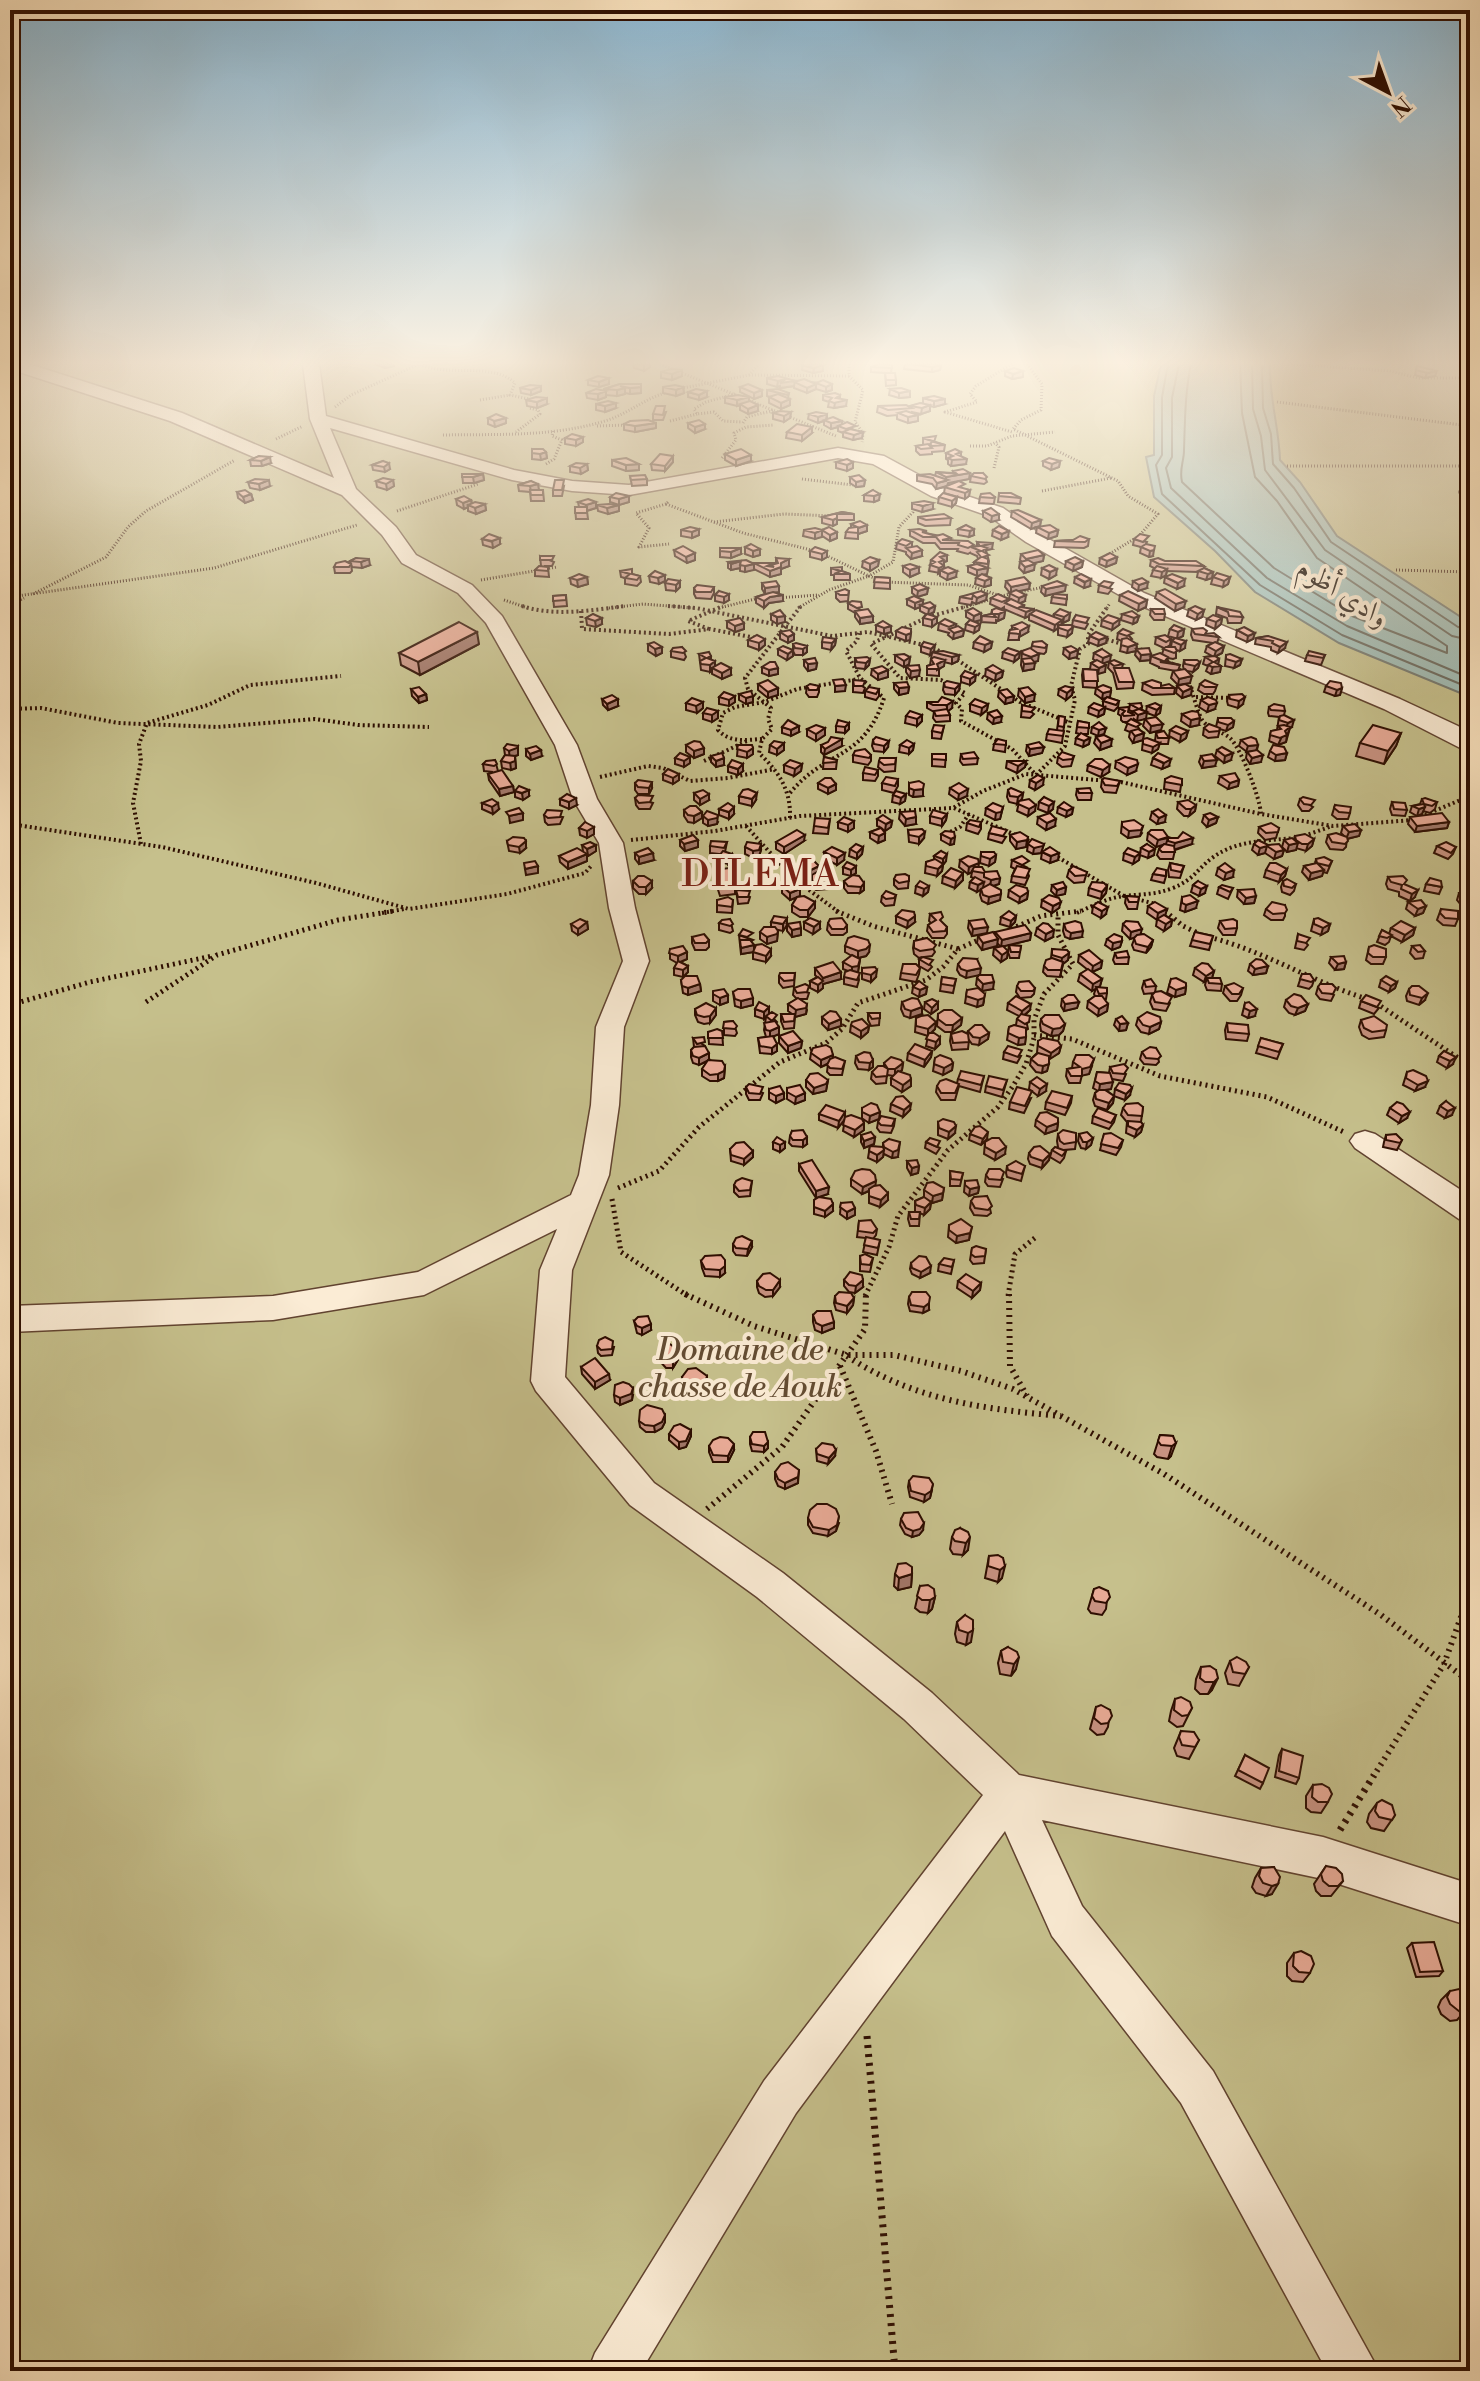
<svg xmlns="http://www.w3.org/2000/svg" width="1480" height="2381" font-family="'Libre Bodoni',Amiri,serif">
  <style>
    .green { fill: #c6c08c; stroke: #7a6746; stroke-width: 2 }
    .water { fill: #9fbdb7; stroke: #72776e; stroke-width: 2 }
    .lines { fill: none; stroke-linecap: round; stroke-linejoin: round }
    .shore { stroke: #66665c; stroke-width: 2 }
    .minor-casing { stroke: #614330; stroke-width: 3 }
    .path-far4 { stroke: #2e0e01; stroke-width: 3; stroke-dasharray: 1 2; stroke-linecap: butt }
    .path-far3 { stroke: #2e0e01; stroke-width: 4; stroke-dasharray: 2 3; stroke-linecap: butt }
    .path-far2 { stroke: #2e0e01; stroke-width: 5; stroke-dasharray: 2 4; stroke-linecap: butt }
    .path-far1 { stroke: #2e0e01; stroke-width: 6; stroke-dasharray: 2 5; stroke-linecap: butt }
    .path { stroke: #2e0e01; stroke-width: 7; stroke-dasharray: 3 6; stroke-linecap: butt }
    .minor { fill: #fbecd5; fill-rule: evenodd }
    .wall { fill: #c89281; stroke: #2e0e01; stroke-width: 2 }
    .shaded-wall { fill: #a27769; stroke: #2e0e01; stroke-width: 2 }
    .building { fill: #e8aa96; stroke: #2e0e01; stroke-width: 2 }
    .labels { text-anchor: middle; stroke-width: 8; stroke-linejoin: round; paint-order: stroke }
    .far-water-label { font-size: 28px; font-style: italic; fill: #564b41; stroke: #fbecd5 }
    .park-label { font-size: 32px; font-style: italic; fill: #634c32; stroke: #fbecd5 }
    .quarter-label { font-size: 36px; letter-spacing: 2px; fill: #7a1f14; stroke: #fbecd5 }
  </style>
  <rect width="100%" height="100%" fill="#f9e2be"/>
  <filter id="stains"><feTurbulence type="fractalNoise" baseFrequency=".0025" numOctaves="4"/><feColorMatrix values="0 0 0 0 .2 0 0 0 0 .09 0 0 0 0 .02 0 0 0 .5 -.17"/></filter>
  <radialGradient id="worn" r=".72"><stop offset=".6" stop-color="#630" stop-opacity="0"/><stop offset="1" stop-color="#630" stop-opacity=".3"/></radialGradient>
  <rect class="green" x="10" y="364" width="1460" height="2007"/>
  <path class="water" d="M1161,364H1270C1269,397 1279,427 1280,460L1300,482L1337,536L1470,623V697L1339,643L1255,592L1215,551L1154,497L1146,457L1154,455V396Z"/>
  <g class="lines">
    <g class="shore">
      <polyline points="1168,364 1162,397 1162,455 1156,465 1162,494 1260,585 1342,635 1470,688"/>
      <polyline points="1179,364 1172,398 1172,457 1166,468 1171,488 1267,578 1347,626 1470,678"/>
      <path d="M1191,364C1185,393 1185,420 1184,450C1184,462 1179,469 1182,482L1274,568L1352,616L1447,653V646L1317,558L1277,501L1255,477L1242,413L1240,364"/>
      <polyline points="1252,364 1253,409 1261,436 1265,470 1325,550 1452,636 1470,640"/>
      <polyline points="1262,364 1263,408 1271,434 1273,464 1294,488 1331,542 1458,627 1470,630"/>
    </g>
    <g class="minor-casing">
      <g id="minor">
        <polygon points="10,364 29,364 182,413 334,478 310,419 303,364 319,364 326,416 514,470 572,481 629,485 838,448 884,456 943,488 1003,508 1040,534 1144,593 1400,699 1458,726 1470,735 1470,753 1384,709 1130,601 1026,542 989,516 931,496 873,464 838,458 629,495 572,491 512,480 330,428 356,489 396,527 416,555 472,585 502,616 577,745 597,799 623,843 635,908 649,961 624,1027 619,1105 609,1175 572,1270 565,1377 654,1483 783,1573 932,1693 1019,1775 1323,1837 1470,1884 1470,1926 1323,1879 1042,1820 1082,1906 1213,2071 1379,2371 1327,2371 1181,2103 1052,1936 1005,1831 796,2113 641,2371 588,2371 595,2353 764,2081 983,1795 904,1719 757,1597 630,1505 536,1391 531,1381 540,1270 557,1229 424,1295 273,1320 10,1332 10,1306 273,1296 418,1272 571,1195 579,1175 591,1105 596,1027 623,961 609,908 599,843 573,799 555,745 486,623 458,593 402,563 382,535 342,495 170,421 10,369"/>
        <polygon points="1365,1131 1375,1134 1470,1196 1470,1222 1459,1219 1355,1148 1350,1141 1355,1134"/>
      </g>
    </g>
    <g class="path-far4">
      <path d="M420,364C449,378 491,361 515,383L510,395L529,399V408L538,410L540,414L516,432"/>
      <polyline points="660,364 836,436"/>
      <polyline points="849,364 849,376 863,390 855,422 863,433 862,442"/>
      <polyline points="1012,364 976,386 970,394 977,402 945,412 1012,432"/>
      <polyline points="1027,364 1042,384 1041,410 1021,420 1013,429 1118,481 1128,496 1158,514 1139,536 1106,556"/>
      <polyline points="1288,364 1390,371 1418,378 1470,378"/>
      <polyline points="749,375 849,376"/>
      <polyline points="678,389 749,375 759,364"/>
      <polyline points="735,394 706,402 694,409 697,414 714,412 723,421 742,422"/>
      <polyline points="480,400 510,395"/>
      <polyline points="1277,402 1470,426"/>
      <polyline points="335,407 351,395 419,364"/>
      <polyline points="670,421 697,414"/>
      <polyline points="743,423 747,417 775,410"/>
      <polyline points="597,426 627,425"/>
      <path d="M443,435C497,434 553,437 605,421C628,414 645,398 668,392"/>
      <polyline points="276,439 303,426"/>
      <polyline points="970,446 987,446 1012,436 1055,432"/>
      <polyline points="722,458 736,440 734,433 746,427 774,425"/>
      <polyline points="546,464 554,459 562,440 552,436 553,431"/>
      <polyline points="1287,466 1470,466"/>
      <polyline points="994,468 999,447 995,443"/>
      <polyline points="802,479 853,485"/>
      <polyline points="1042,491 1111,478"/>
      <polyline points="1458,492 1470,492"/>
      <polyline points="668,502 666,504 743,533 819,552 869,576"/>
      <polyline points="915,503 913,512 899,527 893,562 869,576 884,582 968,585 1001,596 1044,587"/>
      <polyline points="666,504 636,513 649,528 639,547 669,544"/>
      <polyline points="397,511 478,484"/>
      <polyline points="714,522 784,514 832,516"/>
      <polyline points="1396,570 1470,572"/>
      <polyline points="481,580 557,567"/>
      <polyline points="33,594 106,557 128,527 146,511 235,460"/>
      <polyline points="10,597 214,568 357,525"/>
      <polyline points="777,598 818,595"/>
      <polyline points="504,600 528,608"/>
      <polyline points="10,605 24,598"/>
      <polyline points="609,608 643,604 694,608"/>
      <polyline points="719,608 763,597"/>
      <polyline points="798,608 829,590 869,576"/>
      <polyline points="961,608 996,598"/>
      <polyline points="1107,608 1110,603"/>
    </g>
    <g class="path-far3">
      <path d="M522,606C555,617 592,610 626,606"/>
      <polyline points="668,606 696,608 832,636 868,632 928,646 944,653"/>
      <polyline points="968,606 928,617 871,644 900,678 941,680 965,693 956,703 962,709 961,721 1012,749 1036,775 1065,746 1075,700 1071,686 1080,649 1088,644 1088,635 1108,606"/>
      <polyline points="581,611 582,629 669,634 710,629 756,638"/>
      <polyline points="709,629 688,621 723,606"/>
      <polyline points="1102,638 1146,651"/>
      <polyline points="953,657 1020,702 1070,723"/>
      <path d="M1162,659C1192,670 1190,693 1201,718C1206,729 1223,731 1231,739C1242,751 1260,798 1261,814"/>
      <polyline points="1196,697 1234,698"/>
      <polyline points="10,709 41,708 118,723 217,727 315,719 358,725 429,727"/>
      <path d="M762,739C746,740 730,743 718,730L723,713L735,707L765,702L797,689L859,679"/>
      <polyline points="704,761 747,741"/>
      <polyline points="600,777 648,766 663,768 690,781 728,778 775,769"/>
      <path d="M790,793C826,749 864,761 884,698L860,678L846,651L857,641L859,633"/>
      <polyline points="954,808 1032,842 1124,896 1152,903 1168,913"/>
      <path d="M790,818C791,790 779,772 759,753L762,739L772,729L768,719L771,708L748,689L745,678L801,606"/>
      <polyline points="10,824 162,847 316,883 409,909 507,894 585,873 592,865"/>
      <polyline points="746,826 793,878 840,913"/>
      <polyline points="946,834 960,827 969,814"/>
      <polyline points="1304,836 1332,826"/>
      <polyline points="631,840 715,831 800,816 953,808 983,791 1026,774 1121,782 1261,814 1333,826 1413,820 1470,796"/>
      <polyline points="141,844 133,803 141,761 139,744 147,723 208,705 250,685 341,676"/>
      <polyline points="382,913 404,909"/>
      <path d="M1077,913C1092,906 1107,898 1124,896C1142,894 1155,895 1173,888C1196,878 1195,871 1212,858C1236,840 1265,841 1295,838"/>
    </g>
    <g class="path-far2">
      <polyline points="836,911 873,926 958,949"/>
      <polyline points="1165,911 1183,926 1200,934"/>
      <polyline points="1011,929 1041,916 1081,911"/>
      <path d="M1209,937C1264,951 1313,982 1367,999"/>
      <polyline points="146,1002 217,955 338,920 394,911"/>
      <polyline points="1376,1003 1470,1066"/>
      <polyline points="10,1005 90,982 212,956"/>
      <polyline points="1034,1035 1072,1039 1160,1076 1267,1097 1344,1132"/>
      <polyline points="618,1188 659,1171 699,1127 780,1062 826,1043 842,1029 858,1003 926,980 943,967 958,949 983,938"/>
      <polyline points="612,1199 621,1252 688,1296"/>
      <polyline points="865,1296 889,1247 898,1216 948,1150 998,1107 1013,1086 1026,1064 1034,1038 1034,1020 1044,994 1073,964 1058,935 1058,917"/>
      <polyline points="1008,1296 1015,1254 1036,1237"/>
    </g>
    <g class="path-far1">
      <polyline points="685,1294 754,1326 847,1355 894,1355 961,1371 1013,1389 1164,1474 1381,1615 1470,1682"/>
      <polyline points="1009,1294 1010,1366 1027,1396"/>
      <path d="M847,1356C913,1400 983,1409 1061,1416"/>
      <polyline points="840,1366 876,1451 892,1504"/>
      <polyline points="707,1509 782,1447 865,1329 866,1294"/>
      <polyline points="1373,1777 1444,1664 1470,1592"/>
    </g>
    <g class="path">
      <polyline points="1340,1830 1374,1775"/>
      <polyline points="867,2036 895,2371"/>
    </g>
    <use href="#minor" class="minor"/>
  </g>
  <g class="wall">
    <polygon points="374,364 394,364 394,366 385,368"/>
    <polygon points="633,364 650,364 650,367 644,371 634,368"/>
    <polygon points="905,364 941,365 940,370 932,372 904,369"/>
    <polygon points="802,365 823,371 813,373 802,370"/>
    <polygon points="892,365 891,373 896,380 896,385 886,386 885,373 871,372 871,367"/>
    <polygon points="1417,366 1435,376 1425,378 1415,375"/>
    <polygon points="682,370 682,376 672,380 661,378 661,372"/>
    <polygon points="1005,371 1023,377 1012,379 1005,376"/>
    <polygon points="609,378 609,384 599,387 588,385 588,380"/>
    <polygon points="767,378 832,384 832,390 826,392 816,389 807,393 794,388 794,386 780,388 780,386 777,387 767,384"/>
    <polygon points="620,384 641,393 630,394 625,393 625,394 617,396 606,395 606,397 598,400 587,398 586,393 604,391 604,389"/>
    <polygon points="541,386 541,391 531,395 521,393 520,388"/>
    <polygon points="663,387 683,387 684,393 676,396 663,393"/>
    <polygon points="740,387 762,390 762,396 754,399 740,392"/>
    <polygon points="890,389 910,397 899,398 889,395"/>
    <polygon points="767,390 789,393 788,398 790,399 790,405 781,409 769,403 769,397 770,397 767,396"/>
    <polygon points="688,392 707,397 699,400 688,397"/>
    <polygon points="823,395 840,395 840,398 846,406 834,408 828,407 829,402 823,400"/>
    <polygon points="725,397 749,402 758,411 748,414 740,410 740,405 737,406 725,403"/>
    <polygon points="923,398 945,404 934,407 930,406 930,411 921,414 912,412 912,413 918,415 918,421 908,423 897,419 897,415 887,416 877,412 878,406 910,407 910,406 923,403"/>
    <polygon points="526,400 547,404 537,408 527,406"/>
    <polygon points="596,404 616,408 605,412 596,410"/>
    <polygon points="666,412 663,420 653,420 653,414"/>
    <polygon points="791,412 790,418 784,422 773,419 773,413"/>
    <polygon points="809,414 827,414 827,419 842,421 842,424 856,431 863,432 862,438 853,440 843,437 843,433 838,431 838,427 831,429 824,425 824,421 818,423 808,419"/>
    <polygon points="488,418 506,418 506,423 495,427 488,424"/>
    <polygon points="688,423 705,429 695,433 688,428"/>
    <polygon points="624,424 656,428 635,432 624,430"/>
    <polygon points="787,432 812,433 802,441 786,438"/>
    <polygon points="583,437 583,442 576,446 565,444 565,438"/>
    <polygon points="923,438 945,445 944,451 932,452 932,454 920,455 916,451 916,446 924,445 923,444"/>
    <polygon points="532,449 546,452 547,458 541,460 532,459"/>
    <polygon points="961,452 961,456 966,464 951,466 948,464 948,460 946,459 946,453"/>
    <polygon points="725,454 751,461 736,466 725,460"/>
    <polygon points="259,456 271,463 262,466 251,466 250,460"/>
    <polygon points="673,456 673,462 665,471 652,470 651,464"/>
    <polygon points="612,460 639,470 626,471 612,466"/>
    <polygon points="383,461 390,469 385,472 373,470 372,465"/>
    <polygon points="1043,461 1060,461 1059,467 1051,470 1043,466"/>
    <polygon points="836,462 853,462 853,468 847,471 836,468"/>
    <polygon points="587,464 588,470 581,474 570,472 570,466"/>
    <polygon points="953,471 969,479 948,483 947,486 970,490 969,496 965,499 944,493 945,487 936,489 932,484 917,481 917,475 935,476 936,472 953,473"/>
    <polygon points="983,473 987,482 984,484 970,482 971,476"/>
    <polygon points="462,474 483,474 484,480 474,483 463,483"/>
    <polygon points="630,476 647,479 647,485 632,486"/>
    <polygon points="850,477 865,480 864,486 856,487 850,483"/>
    <polygon points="393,480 394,486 387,490 377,487 376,481"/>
    <polygon points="531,481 539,490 543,490 544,501 531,501 530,492 519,491 518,485"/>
    <polygon points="248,482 270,486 260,490 250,488"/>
    <polygon points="564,486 562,496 553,496 553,490"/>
    <polygon points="873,490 879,500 874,502 864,501 864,495"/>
    <polygon points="237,492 251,494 253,500 245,503 238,498"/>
    <polygon points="999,493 1021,498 1020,504 998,502"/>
    <polygon points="629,496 629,502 619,505 610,502 610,497"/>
    <polygon points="939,497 957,497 956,503 952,507 938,503"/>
    <polygon points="980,497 995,497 994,503 993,504 979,503"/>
    <polygon points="456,499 471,500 472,503 485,504 486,510 476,514 468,511 468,507 464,509 457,505"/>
    <polygon points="578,502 596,502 596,508 587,511 588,519 576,519 575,507 579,507"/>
    <polygon points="912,503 933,509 922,512 912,509"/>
    <polygon points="597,505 619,505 619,511 608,514 598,511"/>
    <polygon points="983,511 999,520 991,522 983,517"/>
    <polygon points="1012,511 1041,520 1040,526 1031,529 1011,517"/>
    <polygon points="842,512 854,514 854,520 837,520 837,524 833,526 822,523 822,517"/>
    <polygon points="918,517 951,518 950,525 925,526 918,523"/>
    <polygon points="851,524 867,525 867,531 858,534 858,539 845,538 846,532 851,528"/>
    <polygon points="966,525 974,535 969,537 958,535 958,529"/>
    <polygon points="1037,527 1058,530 1057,536 1048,539 1036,533"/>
    <polygon points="699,529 699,535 692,538 681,536 681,530"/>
    <polygon points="804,530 837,532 837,538 830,541 822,536 815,539 803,536"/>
    <polygon points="910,530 951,538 951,540 974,547 977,546 977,542 992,549 986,550 989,561 987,574 984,575 991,578 991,585 984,587 975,584 976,578 980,575 977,576 968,572 968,566 974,565 974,562 978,559 977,556 970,553 971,552 968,554 957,551 958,549 940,549 935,543 923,543 910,536"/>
    <polygon points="993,530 1008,537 1001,540 992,536"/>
    <polygon points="482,539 500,544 493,548 483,545"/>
    <polygon points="1089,539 1088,546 1084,548 1054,547 1055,541"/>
    <polygon points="1134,539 1147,542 1146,544 1153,556 1149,557 1140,553 1141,547 1133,545"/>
    <polygon points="912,542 912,547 922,556 911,559 906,554 906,552 896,549 897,543"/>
    <polygon points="745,547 760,549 760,555 753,557 745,554"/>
    <polygon points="720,548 741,554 731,558 720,557"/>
    <polygon points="674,550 695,553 695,560 687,563 675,556"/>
    <polygon points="810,551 827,551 827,557 822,560 810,557"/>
    <polygon points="1021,554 1044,555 1043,561 1034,563 1034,570 1024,573 1019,568 1020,562 1021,561 1020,560"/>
    <polygon points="540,556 554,562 552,566 544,566 548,567 549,577 535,576 535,570 541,566"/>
    <polygon points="1117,557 1116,563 1106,567 1099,564 1100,558"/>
    <polygon points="356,558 370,565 362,568 352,567 350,561"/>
    <polygon points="776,558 789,566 781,569 781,574 770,577 754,569 745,572 740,571 740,568 731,570 728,568 728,562 754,563 774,563 774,564 776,563"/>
    <polygon points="879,560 878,566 870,571 862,567 863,561"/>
    <polygon points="931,560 947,561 944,562 944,569 956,577 947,580 940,576 940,573 929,571"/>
    <polygon points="1151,560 1204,566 1204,568 1213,572 1212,578 1206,580 1197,577 1198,572 1167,571 1166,575 1161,578 1151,576 1154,568 1150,566"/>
    <polygon points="1066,561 1083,561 1082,567 1073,571 1065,567"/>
    <polygon points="351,564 352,571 350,573 335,573 334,567"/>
    <polygon points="903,566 919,573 910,577 903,572"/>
    <polygon points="831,568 850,574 850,580 834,580 834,575 831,575"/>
    <polygon points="1042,568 1056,575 1049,579 1041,575"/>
    <polygon points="620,571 640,576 641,582 637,586 625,584 625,578 621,577"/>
    <polygon points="655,571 665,581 659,584 650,582 649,576"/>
    <polygon points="587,577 588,584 578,587 571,584 570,578"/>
    <polygon points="875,577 890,578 890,589 874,588"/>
    <polygon points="1075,577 1090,586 1084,588 1074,583"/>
    <polygon points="1165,577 1184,586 1177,589 1164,583"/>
    <polygon points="1213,577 1230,577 1228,584 1223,587 1211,584"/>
    <polygon points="680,581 680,587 676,591 666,590 665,583"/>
    <polygon points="1006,581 1030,583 1029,589 1018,591 1025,601 1020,603 1024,605 1024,608 1054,617 1054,614 1070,613 1069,620 1063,623 1061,622 1061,625 1072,626 1073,620 1076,615 1088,624 1085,629 1072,626 1072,633 1067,637 1058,635 1058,628 1054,631 1029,620 1029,616 1025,618 1004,609 1004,607 1001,609 990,604 991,598 1009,599 1010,593 1005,587"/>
    <polygon points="1133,581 1147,588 1138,591 1132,587"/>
    <polygon points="762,583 779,586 779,592 775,593 783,601 769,603 764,608 756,603 756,597 765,594 762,589"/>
    <polygon points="1099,585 1112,589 1108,594 1098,592"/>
    <polygon points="1042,586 1065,591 1045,596 1041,592"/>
    <polygon points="714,587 714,593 711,599 696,598 694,594 694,588"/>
    <polygon points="912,587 928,588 927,594 917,597 912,593"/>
    <polygon points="719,591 729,600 724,603 715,601 715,595"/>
    <polygon points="849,591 848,601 840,602 836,598 836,592"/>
    <polygon points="1157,592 1184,607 1175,611 1155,598"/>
    <polygon points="987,594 986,600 976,604 972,602 971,605 959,603 960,597"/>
    <polygon points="566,595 567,606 554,607 553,596"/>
    <polygon points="1067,595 1066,605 1051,603 1052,597"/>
    <polygon points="1120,595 1147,600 1146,607 1138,611 1119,601"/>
    <polygon points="907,599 923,600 923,604 935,606 934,612 929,615 937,623 932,627 923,625 923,618 926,614 920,611 920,607 915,609 907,605"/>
    <polygon points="848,603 861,610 873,622 860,624 855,617 855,613 848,609"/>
    <polygon points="1217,607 1243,617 1241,623 1228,623 1227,618 1216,614"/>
    <polygon points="1151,609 1165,614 1164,620 1154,620 1150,615"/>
    <polygon points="1189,609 1204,610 1202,617 1196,620 1187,616"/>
    <polygon points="992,610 1005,611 1004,618 998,621 996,620 996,623 981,622 982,616 991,614"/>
    <polygon points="966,611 981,620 974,622 980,624 979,630 974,633 965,630 966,624 971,620 966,617"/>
    <polygon points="593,614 602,624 596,627 587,625 586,618"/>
    <polygon points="771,614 785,622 777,624 771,620"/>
    <polygon points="1122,614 1139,616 1137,622 1133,624 1121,620"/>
    <polygon points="1222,618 1221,624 1215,629 1206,625 1207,619"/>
    <polygon points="1102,620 1119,625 1112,630 1101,626"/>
    <polygon points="727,621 744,623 744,629 735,632 727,628"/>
    <polygon points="939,623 956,624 956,627 964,630 963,636 953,639 948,635 949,633 938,630"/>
    <polygon points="876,625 891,626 891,632 884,634 876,631"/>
    <polygon points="1012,626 1028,632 1019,637 1019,640 1008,640 1010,630 1012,629"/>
    <polygon points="911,629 910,640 906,641 896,637 896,631"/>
    <polygon points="1123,629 1132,639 1130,640 1136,649 1151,654 1150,660 1140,661 1135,655 1136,651 1127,653 1120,651 1122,641 1117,639 1118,633"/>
    <polygon points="1170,629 1184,629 1183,636 1177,638 1185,648 1180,651 1176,650 1176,658 1173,659 1168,658 1167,662 1180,665 1178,671 1184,670 1183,666 1184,660 1200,662 1198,668 1193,672 1187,671 1190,683 1178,685 1171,678 1173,671 1176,671 1159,668 1159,667 1150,663 1151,656 1162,654 1164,648 1155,644 1156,637 1171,639 1170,645 1167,647 1171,647 1172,641 1175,638 1168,636"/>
    <polygon points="1192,629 1206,634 1219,637 1217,643 1224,646 1222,653 1216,656 1219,659 1218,664 1221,666 1220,672 1211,674 1206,671 1208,666 1203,664 1205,657 1212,656 1205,652 1207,646 1213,643 1193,640 1191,635"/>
    <polygon points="1237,630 1253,639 1247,642 1236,637"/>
    <polygon points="780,632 794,634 794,640 788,643 780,639"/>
    <polygon points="1090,636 1106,643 1098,646 1088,642"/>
    <polygon points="1268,636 1285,648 1278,653 1271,650 1271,647 1255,644 1256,638"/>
    <polygon points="765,639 765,645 759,650 748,646 748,640"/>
    <polygon points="836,639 835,645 831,650 822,648 822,642"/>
    <polygon points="924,642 934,651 933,652 959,655 958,661 952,664 944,662 944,666 939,669 939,676 927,675 927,666 930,665 932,653 930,655 921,652 921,646"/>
    <polygon points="974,642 992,642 991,648 984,652 973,648"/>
    <polygon points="1033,642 1047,645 1046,652 1044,654 1037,653 1038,661 1034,662 1034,669 1023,671 1021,665 1022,651 1031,649"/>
    <polygon points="479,644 420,675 401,665 399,653"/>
    <polygon points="648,644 662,647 662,653 656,656 648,651"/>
    <polygon points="793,644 807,646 807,652 803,655 795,655 793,651 793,656 787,660 778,655 778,649 793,650"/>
    <polygon points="682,647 686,657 684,660 671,657 671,651"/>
    <polygon points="1064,648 1078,650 1077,657 1069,659 1063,654"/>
    <polygon points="1102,649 1105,672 1097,673 1097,688 1083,687 1082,675 1083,669 1090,669 1091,663 1096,661 1093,659 1094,653"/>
    <polygon points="1003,652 1020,652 1019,658 1014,662 1002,658"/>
    <polygon points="699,654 711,656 711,660 715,666 731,675 722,679 712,674 712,670 710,672 701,670"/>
    <polygon points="895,655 910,657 909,664 906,666 919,676 910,678 906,672 906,666 904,667 895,662"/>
    <polygon points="1226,655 1242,659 1240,665 1234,668 1225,666"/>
    <polygon points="1307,655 1325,655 1321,665 1305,661"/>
    <polygon points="855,658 870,659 869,665 865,669 856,668 855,665"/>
    <polygon points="804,660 817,663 816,669 808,671 804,666"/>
    <polygon points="1109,662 1123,664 1122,668 1134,682 1133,688 1117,689 1113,673 1108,668"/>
    <polygon points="762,667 778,668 778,674 769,676 762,673"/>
    <polygon points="872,669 888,670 888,677 878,680 871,675"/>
    <polygon points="986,669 1003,671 1002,677 995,681 985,676"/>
    <polygon points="965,671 975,681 970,685 961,682 961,676"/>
    <polygon points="853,680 865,688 863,693 853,692"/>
    <polygon points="894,683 909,687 908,693 899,695 894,689"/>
    <polygon points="944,683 960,684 959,690 955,695 945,694 943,690"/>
    <polygon points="1143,683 1175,688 1174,694 1152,695 1142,690"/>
    <polygon points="758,684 778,688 778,695 768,698 758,690"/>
    <polygon points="1200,684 1217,685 1215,691 1213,694 1204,694 1198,690"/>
    <polygon points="807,686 819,686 819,692 817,697 809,697 806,693"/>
    <polygon points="1177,686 1191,695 1182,698 1176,693"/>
    <polygon points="1326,686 1342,688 1340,695 1335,696 1324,692"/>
    <polygon points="1073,688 1072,695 1066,700 1058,695 1059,689"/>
    <polygon points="1096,688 1111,691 1109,698 1119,701 1118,707 1114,711 1105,708 1104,714 1098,717 1088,713 1089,707 1103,706 1103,701 1106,698 1102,699 1095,694"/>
    <polygon points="411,689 426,694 427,700 419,703 412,696"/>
    <polygon points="879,689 879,696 876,700 865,697 865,691"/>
    <polygon points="1019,689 1034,701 1025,703 1018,696"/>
    <polygon points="999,691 1014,696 1013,702 1005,704 998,697"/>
    <polygon points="739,694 753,696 753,702 746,704 739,700"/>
    <polygon points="1229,695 1243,704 1238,708 1228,705 1227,701"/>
    <polygon points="735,696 735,702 729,706 719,704 719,697"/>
    <polygon points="602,699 618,706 608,710 603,705"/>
    <polygon points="1201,700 1215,709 1207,712 1199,707"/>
    <polygon points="703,702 703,708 697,713 686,710 686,703"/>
    <polygon points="927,702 938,702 952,708 948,711 950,715 950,721 936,722 933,718 934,712 927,708"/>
    <polygon points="970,704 988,704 987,710 981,715 970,711"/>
    <polygon points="1130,704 1146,712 1147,706 1161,706 1160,713 1155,716 1147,713 1137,721 1134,719 1134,721 1140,730 1144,733 1143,739 1155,741 1156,733 1169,738 1168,744 1159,744 1158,749 1152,753 1142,750 1143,740 1133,743 1129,737 1130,732 1125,730 1128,722 1123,722 1121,720 1121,716 1118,714 1119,708 1132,714 1133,712 1129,710"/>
    <polygon points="1022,705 1034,714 1030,718 1021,717"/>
    <polygon points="1269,707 1285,711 1284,715 1292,727 1290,728 1286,742 1278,745 1269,741 1271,731 1277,730 1279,717 1269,716 1268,713"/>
    <polygon points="718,711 718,718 712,722 703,719 703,713"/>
    <polygon points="988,713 1001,722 993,724 987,719"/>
    <polygon points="1182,714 1199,725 1190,727 1181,721"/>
    <polygon points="922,715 922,721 917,726 905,723 906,716"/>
    <polygon points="1059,716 1065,717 1062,743 1046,740 1047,734 1057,730"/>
    <polygon points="1218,718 1234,721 1233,727 1226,731 1220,729 1218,737 1208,738 1203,735 1204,728 1216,727"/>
    <polygon points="1145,719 1161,730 1150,733 1143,726"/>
    <polygon points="1078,721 1089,723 1088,734 1082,734 1090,738 1089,744 1083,747 1075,744 1076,738 1080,734 1076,733"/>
    <polygon points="849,723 849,729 845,733 836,732 836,726"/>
    <polygon points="944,726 941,739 932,738 932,731"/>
    <polygon points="782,727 799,732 791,736 782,733"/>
    <polygon points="1092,727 1106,728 1104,734 1098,736 1091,733"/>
    <polygon points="825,728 825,735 816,741 807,736 807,729"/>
    <polygon points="1170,730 1188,731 1186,738 1180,742 1169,736"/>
    <polygon points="1401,733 1396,746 1384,764 1356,756 1360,743"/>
    <polygon points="1096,737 1111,746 1100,750 1094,743"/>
    <polygon points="873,740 888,747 884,752 874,751 872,746"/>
    <polygon points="1241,740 1258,745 1257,750 1261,762 1250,764 1246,758 1247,752 1239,746"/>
    <polygon points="1006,741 1005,752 993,750 994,744"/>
    <polygon points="784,743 784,750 777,755 769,752 770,745"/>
    <polygon points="914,744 913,750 909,754 899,752 900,745"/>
    <polygon points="686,745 704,748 704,754 694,758 686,752"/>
    <polygon points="738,745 753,748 753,754 747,758 737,756"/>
    <polygon points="821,745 842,746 824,755 821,752"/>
    <polygon points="1027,745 1044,747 1042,753 1029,756 1026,751"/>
    <polygon points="518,746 518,755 515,756 516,768 511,770 502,768 501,761 505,755 504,748"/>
    <polygon points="526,749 542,756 531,760 526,756"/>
    <polygon points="1217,750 1231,760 1224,763 1215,756"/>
    <polygon points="1270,751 1287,753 1285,760 1275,761 1268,757"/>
    <polygon points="932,754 946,754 945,767 932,766"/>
    <polygon points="961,754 978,758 977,764 963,765 960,761"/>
    <polygon points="853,755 871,755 871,761 868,765 853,762"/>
    <polygon points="711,756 724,765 716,767 711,762"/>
    <polygon points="1074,756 1071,766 1062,767 1057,763 1058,757"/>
    <polygon points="1201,756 1215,766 1202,768 1199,762"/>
    <polygon points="690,757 690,763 684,767 675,764 675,758"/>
    <polygon points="824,757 837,760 836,769 823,769"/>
    <polygon points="896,758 895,771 884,772 878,767 879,761"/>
    <polygon points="1153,758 1169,766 1162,769 1151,765"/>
    <polygon points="495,760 498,771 513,786 514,792 500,796 489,780 488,774 493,772 484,771 483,764"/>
    <polygon points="1007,761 1026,761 1025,767 1017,773 1006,768"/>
    <polygon points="1116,761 1136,771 1127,775 1115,768"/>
    <polygon points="802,764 801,771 794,776 784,772 784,765"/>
    <polygon points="1088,765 1109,772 1101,777 1087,771"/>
    <polygon points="728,766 743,771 738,775 728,772"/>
    <polygon points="878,770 878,776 875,781 863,780 863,773"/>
    <polygon points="663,774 679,774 679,780 673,784 663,780"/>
    <polygon points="1220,776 1239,780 1238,786 1228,789 1218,783"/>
    <polygon points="898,779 898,786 894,793 882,790 882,783"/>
    <polygon points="1165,779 1182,779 1180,792 1164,789"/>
    <polygon points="1030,780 1043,785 1035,790 1029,787"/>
    <polygon points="1102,780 1120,781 1116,793 1104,792 1101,787"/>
    <polygon points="635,783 652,788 649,794 638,794 635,790"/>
    <polygon points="818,783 836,784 836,790 828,794 818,789"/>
    <polygon points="909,783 923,796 913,797 909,795"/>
    <polygon points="950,788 967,796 958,800 949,794"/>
    <polygon points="1077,789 1092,793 1091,800 1078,800 1076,795"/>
    <polygon points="1008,790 1023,793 1022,799 1020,801 1035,811 1028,816 1017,811 1019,802 1017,804 1009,802 1007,797"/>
    <polygon points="515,791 529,796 523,800 515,797"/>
    <polygon points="694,793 709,800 700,805 694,800"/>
    <polygon points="906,794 905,801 900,804 892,802 893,795"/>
    <polygon points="739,796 756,800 752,806 739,803"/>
    <polygon points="1044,797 1053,809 1048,813 1038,809 1039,802"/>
    <polygon points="635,798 653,803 650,809 639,809 636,805"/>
    <polygon points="560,799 577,805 569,809 560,805"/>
    <polygon points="1300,799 1313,807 1309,811 1302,811 1298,805"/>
    <polygon points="1422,799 1437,802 1435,809 1430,813 1423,811 1422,814 1417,816 1410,812 1412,806 1420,804"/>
    <polygon points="1178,802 1196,805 1195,811 1189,816 1184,816 1177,809"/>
    <polygon points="1392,802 1407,810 1405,816 1392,815 1390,809"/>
    <polygon points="482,803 499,809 493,814 482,809"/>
    <polygon points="1335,805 1350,813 1348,819 1337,819 1332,815"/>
    <polygon points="1003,807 1000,819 995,820 985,815 986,808"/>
    <polygon points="1058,807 1073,808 1072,814 1066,817 1057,813"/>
    <polygon points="719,809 734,814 729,819 719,815"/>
    <polygon points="684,810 702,818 694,823 688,822 684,816"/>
    <polygon points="900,812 916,824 905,826 899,819"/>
    <polygon points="1152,812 1165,822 1157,824 1150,819"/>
    <polygon points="947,814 946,820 942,826 930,823 930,816"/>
    <polygon points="544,815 563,817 560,824 548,825 545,822"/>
    <polygon points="1204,815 1218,817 1216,823 1207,827 1202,822"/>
    <polygon points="703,816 718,822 717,824 708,826 703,823"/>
    <polygon points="1038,817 1055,826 1046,830 1037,824"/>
    <polygon points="1410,817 1449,822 1447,828 1415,832 1408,824"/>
    <polygon points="830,819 828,834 813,833 814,826"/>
    <polygon points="877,819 892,821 891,827 885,831 881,828 885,840 878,843 870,838 870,832 881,828 877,826"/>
    <polygon points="854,821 854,828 848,832 838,828 838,822"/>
    <polygon points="981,822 981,829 978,834 966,830 967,823"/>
    <polygon points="1122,822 1142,833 1140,836 1128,838 1121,833"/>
    <polygon points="1343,826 1361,830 1359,836 1347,839 1346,847 1343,850 1330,849 1326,842 1328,835 1344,836 1341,833"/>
    <polygon points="594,827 594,834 587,838 580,835 579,828"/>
    <polygon points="1259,827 1279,828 1276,838 1265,840 1258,833"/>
    <polygon points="1469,827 1470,827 1470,839 1465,837"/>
    <polygon points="908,830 924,838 919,844 909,842"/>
    <polygon points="954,832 954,844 950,845 941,840 941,834"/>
    <polygon points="989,833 1006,837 1002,843 988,839"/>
    <polygon points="1148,833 1168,837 1192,844 1175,850 1173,859 1160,859 1157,855 1159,849 1163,845 1156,847 1147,840"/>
    <polygon points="1010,835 1028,837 1026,847 1016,849 1010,841"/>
    <polygon points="1295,836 1314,839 1312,846 1306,851 1296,848 1296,850 1287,852 1282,847 1284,840 1294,840"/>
    <polygon points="680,840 698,840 698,847 685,851 680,846"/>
    <polygon points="507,841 526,848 520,853 509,851"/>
    <polygon points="804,841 784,854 776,849 776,842"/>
    <polygon points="727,842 725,852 732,860 728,864 719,862 719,856 720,854 710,853 710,846"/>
    <polygon points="1028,844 1044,844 1041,853 1033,854 1027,851"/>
    <polygon points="1147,844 1154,855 1148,858 1140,855 1139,860 1133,864 1123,860 1124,853 1140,853 1141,848"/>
    <polygon points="1254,844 1268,845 1284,850 1282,856 1274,859 1265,853 1258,855 1252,850"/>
    <polygon points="582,845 596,845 596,851 588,856 587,855 587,861 568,869 560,862 559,856 583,851"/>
    <polygon points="1469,845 1470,845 1470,857 1467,851"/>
    <polygon points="1437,846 1456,847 1453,854 1448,859 1434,853"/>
    <polygon points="745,847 761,850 759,856 753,858 745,854"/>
    <polygon points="863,847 862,854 857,859 849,856 850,849"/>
    <polygon points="941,851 946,861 943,865 942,871 937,876 925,873 926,862 934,860 934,856"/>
    <polygon points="824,852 844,860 837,865 824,858"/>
    <polygon points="981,852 996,855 995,862 989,866 980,863"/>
    <polygon points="1042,852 1058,860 1050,863 1041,859"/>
    <polygon points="635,853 654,860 639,864 635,859"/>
    <polygon points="1316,859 1332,861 1327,873 1323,872 1322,876 1309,880 1302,872 1304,866 1315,864"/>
    <polygon points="960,860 978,867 985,872 1000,878 999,884 993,886 1000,900 988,904 982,901 980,895 981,889 977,892 969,888 970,882 974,878 971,877 972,872 968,874 959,867"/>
    <polygon points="1012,860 1028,868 1026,868 1029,876 1025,885 1011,882 1012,876 1015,869 1011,867"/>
    <polygon points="1170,863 1184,866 1180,878 1169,877 1168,870"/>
    <polygon points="801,865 818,872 829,875 828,889 816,890 812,887 812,876 811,877 801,872"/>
    <polygon points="856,866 856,873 851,876 843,874 843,867"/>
    <polygon points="1218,868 1233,877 1224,880 1216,875"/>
    <polygon points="1287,869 1285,876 1279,882 1264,877 1266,870"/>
    <polygon points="714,870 735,887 735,894 720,896 714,877"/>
    <polygon points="1069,870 1087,872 1084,882 1074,883 1067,877"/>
    <polygon points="963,873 963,880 955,888 942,883 943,876"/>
    <polygon points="1153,874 1166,876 1164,883 1151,880"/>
    <polygon points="909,876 908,888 898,889 894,885 894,879"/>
    <polygon points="1388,877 1405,885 1415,897 1410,901 1399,896 1399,892 1388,889 1386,884"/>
    <polygon points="633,881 652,888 646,894 639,894 633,888"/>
    <polygon points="844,881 864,883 864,890 860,893 848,893 844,888"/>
    <polygon points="1198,881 1205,893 1199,896 1191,892 1193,885"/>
    <polygon points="1283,881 1296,884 1294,891 1290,895 1282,892 1281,887"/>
    <polygon points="1426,884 1442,887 1439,894 1424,891"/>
    <polygon points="1052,885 1066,887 1065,894 1056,896 1051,891"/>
    <polygon points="782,886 800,896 797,897 815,902 815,908 808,917 800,917 792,912 792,905 797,897 790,900 782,893"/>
    <polygon points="916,886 929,886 928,892 923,896 915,893"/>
    <polygon points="1107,886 1106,893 1101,899 1088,895 1089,888"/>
    <polygon points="1219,887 1233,888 1228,899 1217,894"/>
    <polygon points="736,890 750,897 748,903 738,904"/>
    <polygon points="1009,890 1028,892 1027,899 1019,903 1008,897"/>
    <polygon points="1238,890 1256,896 1254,903 1244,904 1237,897"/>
    <polygon points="1470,892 1470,904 1461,905 1457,900 1459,893"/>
    <polygon points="896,895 894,905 885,906 881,902 882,896"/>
    <polygon points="1126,896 1139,897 1137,909 1128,909 1125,903"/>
    <polygon points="1182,897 1196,908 1185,912 1180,910"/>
    <polygon points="717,900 733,900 732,913 717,912"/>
    <polygon points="1042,900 1059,908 1052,913 1041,907"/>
    <polygon points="1408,902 1426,906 1423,913 1415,916 1406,909"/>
    <polygon points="1285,905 1285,916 1283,920 1271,920 1264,915 1266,909"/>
    <polygon points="1093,906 1106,914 1101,918 1092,913"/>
    <polygon points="1148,906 1167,909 1165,915 1172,920 1171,926 1164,931 1156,926 1157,920 1147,913"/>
    <polygon points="1441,909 1458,919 1455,926 1443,925 1437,920"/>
    <polygon points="930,914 947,927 947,934 944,938 932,938 927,931 928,925 931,923 929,921"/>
    <polygon points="896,916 915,922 907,928 896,923"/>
    <polygon points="1016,916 1015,922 1010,927 1000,924 1001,917"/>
    <polygon points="730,919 733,931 730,933 719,930 719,923"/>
    <polygon points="1314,919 1330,924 1328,931 1321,935 1311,931"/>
    <polygon points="969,921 987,933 972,936 968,928"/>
    <polygon points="1220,921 1237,928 1235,935 1223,935 1218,928"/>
    <polygon points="587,922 588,929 578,935 572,931 571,924"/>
    <polygon points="771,922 787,925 783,931 778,930 777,941 767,944 760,939 760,932 771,927"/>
    <polygon points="804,922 820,929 813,934 804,929"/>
    <polygon points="828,923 847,925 847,932 843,935 831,935 827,930"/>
    <polygon points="787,924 801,928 801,935 792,937 787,931"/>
    <polygon points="1064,924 1082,937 1070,939 1065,937 1063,931"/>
    <polygon points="1123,924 1153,940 1151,947 1146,953 1134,950 1132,945 1135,937 1130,939 1122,931"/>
    <polygon points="1037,928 1053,937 1045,941 1035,935"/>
    <polygon points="1391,928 1415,928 1413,935 1402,942 1391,936 1389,942 1385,945 1377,942 1382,930 1389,934"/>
    <polygon points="995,932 1031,933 1030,940 1003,946 1007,958 1001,962 993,955 994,948 1001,947 997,943 997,946 982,950 977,943 978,936 995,935"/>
    <polygon points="1195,932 1213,936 1209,950 1190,946"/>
    <polygon points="1298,934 1308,945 1304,950 1295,948"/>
    <polygon points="739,935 753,940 751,941 754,945 754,950 771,956 766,962 753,959 753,952 741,954"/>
    <polygon points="692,937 709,940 709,947 706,950 695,950 692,943"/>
    <polygon points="927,938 935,952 932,956 924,957 932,967 928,971 919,966 919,959 922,957 919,958 914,954 913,948 914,941"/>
    <polygon points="1107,939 1122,941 1120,947 1112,950 1105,945"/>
    <polygon points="1009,945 1021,946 1019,958 1010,958 1008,952"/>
    <polygon points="845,946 869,952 866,956 858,958 860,959 858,972 859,980 857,987 844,984 844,977 848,971 843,969 843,962 852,956 845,952"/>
    <polygon points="1412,946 1425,951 1423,958 1415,959 1410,953"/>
    <polygon points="1369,947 1386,957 1383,964 1371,964 1366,960"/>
    <polygon points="670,949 687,952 687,959 680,962 688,966 688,972 683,977 674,975 674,968 677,963 670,959"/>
    <polygon points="1052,949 1069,953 1068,960 1063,964 1060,977 1047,976 1043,972 1044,966 1051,958"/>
    <polygon points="1115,953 1129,957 1128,964 1115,964 1113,960"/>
    <polygon points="1079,955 1102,961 1101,968 1092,972 1102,979 1100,986 1097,987 1107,993 1106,999 1104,1000 1108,1004 1107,1011 1098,1016 1087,1008 1088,1001 1095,996 1094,994 1096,988 1092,991 1078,981 1080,974 1088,970 1078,962"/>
    <polygon points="1331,957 1346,962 1344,969 1335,970 1329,963"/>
    <polygon points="977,959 966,978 960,975 957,970 958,964"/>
    <polygon points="1250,964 1268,966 1266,973 1253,975 1248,971"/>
    <polygon points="815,968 841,979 823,984 823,988 818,992 810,988 810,981 817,977 815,975"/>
    <polygon points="862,968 876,977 871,982 862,979"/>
    <polygon points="920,968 919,974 916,982 900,979 901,973"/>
    <polygon points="1195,968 1214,971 1212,978 1222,984 1221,991 1207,990 1205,985 1206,981 1204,982 1193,975"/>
    <polygon points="795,973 794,986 783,988 779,983 779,976"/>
    <polygon points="1302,974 1314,980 1312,986 1309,989 1298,986"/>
    <polygon points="942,977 956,979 953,993 940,991"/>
    <polygon points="977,978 993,989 982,991 976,985"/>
    <polygon points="1171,979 1186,987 1185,994 1175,997 1167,993"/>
    <polygon points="681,980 700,984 701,991 688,995 683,993"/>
    <polygon points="1381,980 1397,982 1395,988 1389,992 1379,987"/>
    <polygon points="1144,981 1156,986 1155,993 1170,1003 1166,1011 1153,1009 1150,1002 1152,995 1154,993 1144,994 1142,988"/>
    <polygon points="1017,986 1035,988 1034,994 1031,997 1020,998 1016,992"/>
    <polygon points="1225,986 1243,988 1241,995 1237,1001 1230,1001 1223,993"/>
    <polygon points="913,987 927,987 926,994 919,997 912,993"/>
    <polygon points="1318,987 1334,995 1331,1001 1320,999 1316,994"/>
    <polygon points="794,988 809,993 807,999 800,999 807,1010 806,1014 795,1017 794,1028 784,1029 781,1021 781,1014 792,1014 788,1011 788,1004 797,999 793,995"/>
    <polygon points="1409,989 1425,1000 1419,1005 1407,1001 1406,996"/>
    <polygon points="967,990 984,1001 983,1005 977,1007 965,1003"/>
    <polygon points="733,992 753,998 753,1005 741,1008 735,1006"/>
    <polygon points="713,994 728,995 728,1002 720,1005 713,1001"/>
    <polygon points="1062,999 1079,1002 1077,1008 1064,1011 1061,1006"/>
    <polygon points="1286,1000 1308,1004 1305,1011 1295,1015 1289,1013 1284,1007"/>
    <polygon points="1361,1001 1379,1008 1374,1014 1359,1008"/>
    <polygon points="902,1002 922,1014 910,1018 904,1016 901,1009"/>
    <polygon points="925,1002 938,1002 938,1009 931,1014 924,1009"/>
    <polygon points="1008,1003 1030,1010 1025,1015 1028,1029 1026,1030 1025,1044 1018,1045 1007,1040 1009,1027 1016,1025 1017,1019 1019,1016 1007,1010"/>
    <polygon points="1245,1003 1255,1016 1248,1018 1242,1015"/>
    <polygon points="716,1008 716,1015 710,1023 704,1024 698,1022 695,1015 695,1009"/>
    <polygon points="755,1009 769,1014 777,1022 776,1023 779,1034 773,1036 777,1051 772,1054 760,1053 758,1038 766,1037 764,1030 766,1017 764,1019 755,1016"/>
    <polygon points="868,1013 880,1013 879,1025 871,1026 868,1020"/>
    <polygon points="938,1014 962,1018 961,1025 952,1032 945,1032 937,1026"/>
    <polygon points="822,1017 841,1026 828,1030 822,1024"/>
    <polygon points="916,1018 936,1022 935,1029 931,1033 940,1044 935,1049 926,1046 928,1036 915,1032"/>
    <polygon points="1138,1018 1161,1022 1159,1029 1149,1034 1141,1032 1136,1025"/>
    <polygon points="1041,1019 1065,1024 1063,1031 1059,1035 1051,1036 1041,1031 1040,1025"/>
    <polygon points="1116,1019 1128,1023 1126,1030 1119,1031 1114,1025"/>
    <polygon points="1361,1020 1386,1030 1384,1037 1369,1039 1362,1035 1359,1027"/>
    <polygon points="733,1021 737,1033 735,1036 724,1035 724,1022"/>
    <polygon points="1227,1023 1249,1034 1247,1041 1226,1039 1225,1030"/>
    <polygon points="851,1025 869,1026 868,1032 861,1038 850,1032"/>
    <polygon points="722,1031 723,1045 709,1044 708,1032"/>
    <polygon points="968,1031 989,1033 988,1039 979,1045 972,1044 969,1040 968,1049 952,1050 950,1041 951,1034 967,1033"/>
    <polygon points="779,1036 802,1041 801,1048 788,1053 779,1043"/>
    <polygon points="693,1038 705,1046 709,1060 725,1066 724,1078 718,1081 710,1081 702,1076 702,1069 708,1061 699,1065 693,1063 691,1057 691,1050 694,1047"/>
    <polygon points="1261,1038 1283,1044 1277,1059 1256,1053"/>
    <polygon points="1038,1041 1061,1046 1059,1053 1049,1059 1047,1071 1042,1073 1036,1072 1030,1065 1031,1059 1037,1053"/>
    <polygon points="1156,1048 1159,1062 1156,1065 1144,1064 1140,1059 1142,1052"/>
    <polygon points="932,1051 931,1057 924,1067 907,1060 908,1053"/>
    <polygon points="1444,1051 1453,1064 1447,1068 1437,1062 1439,1056"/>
    <polygon points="1004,1052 1021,1056 1017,1063 1003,1059"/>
    <polygon points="811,1053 845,1061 842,1075 830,1075 827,1072 828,1064 821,1067 810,1059"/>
    <polygon points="856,1056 873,1060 873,1067 869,1070 858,1069 855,1063"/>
    <polygon points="935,1058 953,1063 952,1070 943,1075 933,1071"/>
    <polygon points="1073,1062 1092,1066 1089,1074 1082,1075 1080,1083 1069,1083 1066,1076 1067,1069 1072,1068"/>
    <polygon points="884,1063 903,1063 902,1070 900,1072 911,1079 911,1086 902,1092 891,1085 891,1078 894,1076 887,1075 886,1083 876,1084 871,1079 872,1072 884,1067"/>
    <polygon points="1110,1067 1126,1074 1123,1081 1112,1079 1111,1089 1106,1090 1114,1096 1115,1089 1130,1095 1125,1100 1114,1096 1113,1103 1107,1110 1095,1106 1093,1100 1095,1093 1098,1091 1093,1088 1097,1072 1109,1073"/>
    <polygon points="1407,1072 1425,1087 1415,1091 1403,1085"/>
    <polygon points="984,1076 980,1092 959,1086 955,1100 941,1100 936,1092 937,1086 957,1083 958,1079"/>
    <polygon points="1467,1077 1470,1077 1470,1092 1464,1084"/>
    <polygon points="806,1080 828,1080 826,1091 813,1094 806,1087"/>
    <polygon points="1007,1080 1002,1097 985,1092 986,1086"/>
    <polygon points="1030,1082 1046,1091 1038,1096 1029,1089"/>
    <polygon points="746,1087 763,1093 760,1100 749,1100 746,1094"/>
    <polygon points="787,1088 805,1093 805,1100 795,1104 787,1099"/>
    <polygon points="769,1089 784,1099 776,1103 769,1099"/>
    <polygon points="1072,1096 1071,1103 1065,1115 1045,1109 1046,1102"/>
    <polygon points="1031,1098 1024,1113 1009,1109 1010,1102"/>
    <polygon points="1446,1101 1452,1115 1445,1118 1437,1113 1440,1106"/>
    <polygon points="891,1104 910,1110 903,1117 890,1111"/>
    <polygon points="1143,1107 1141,1122 1143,1125 1141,1132 1135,1137 1126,1133 1127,1122 1121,1115 1123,1108"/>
    <polygon points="862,1108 880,1112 879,1119 869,1123 863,1119 864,1130 854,1137 843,1131 845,1119 838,1128 819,1120 819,1114 845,1118 862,1119"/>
    <polygon points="1390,1108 1407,1118 1399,1123 1387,1115"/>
    <polygon points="1116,1115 1114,1122 1109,1129 1092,1123 1093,1116"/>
    <polygon points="895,1119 894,1126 891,1133 880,1132 877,1128 878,1122"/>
    <polygon points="1036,1120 1058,1123 1057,1130 1045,1134 1035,1126"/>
    <polygon points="938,1122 955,1133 948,1139 938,1135"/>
    <polygon points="792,1131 807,1144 803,1147 792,1146 789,1143 790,1136"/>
    <polygon points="970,1134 987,1139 981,1145 969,1140"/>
    <polygon points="1058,1134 1076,1142 1075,1149 1064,1150 1066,1151 1064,1158 1060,1163 1050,1157 1052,1150 1058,1147 1057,1141"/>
    <polygon points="1079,1134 1093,1138 1091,1145 1086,1149 1081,1148 1078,1141"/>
    <polygon points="1104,1134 1123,1140 1121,1147 1116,1155 1100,1150"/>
    <polygon points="1470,1134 1470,1149 1468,1147"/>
    <polygon points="861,1135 875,1137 874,1144 864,1148 861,1142"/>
    <polygon points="1386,1135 1402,1140 1397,1150 1383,1147 1384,1142"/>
    <polygon points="889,1139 898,1157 892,1158 884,1154 883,1157 877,1162 868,1158 870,1146 883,1148 883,1143"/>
    <polygon points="773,1142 785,1142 785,1148 780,1152 773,1149"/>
    <polygon points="926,1142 940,1148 936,1154 925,1148"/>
    <polygon points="985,1142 1005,1154 995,1160 984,1154"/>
    <polygon points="730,1149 753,1151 753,1157 744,1165 731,1161"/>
    <polygon points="1029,1153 1050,1154 1049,1160 1042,1168 1030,1164 1028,1159"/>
    <polygon points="907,1161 919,1166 918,1173 911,1175 907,1168"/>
    <polygon points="799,1164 828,1194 819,1197 833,1211 825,1217 814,1214 814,1200 818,1197 816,1198 799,1171"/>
    <polygon points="1007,1166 1025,1166 1021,1181 1007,1177 1006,1173"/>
    <polygon points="950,1171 963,1173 960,1186 950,1186"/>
    <polygon points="1470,1174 1470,1197 1466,1194 1462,1187 1465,1180"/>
    <polygon points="986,1175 1003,1179 1000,1187 988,1186 985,1182"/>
    <polygon points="851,1179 876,1186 888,1200 880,1207 869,1203 869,1191 862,1194 851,1186"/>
    <polygon points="752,1181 750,1196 739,1197 734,1192 734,1185"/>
    <polygon points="965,1181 979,1187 978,1193 969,1196 964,1192"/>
    <polygon points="944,1188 942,1200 932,1203 931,1202 930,1209 924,1215 920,1213 919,1226 910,1226 908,1219 909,1212 915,1212 915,1201 924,1197 924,1190"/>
    <polygon points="987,1196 991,1213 987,1216 974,1215 970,1208 971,1201"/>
    <polygon points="841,1203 855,1208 855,1215 847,1219 840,1214"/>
    <polygon points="859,1221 877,1229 876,1235 873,1239 880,1240 877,1255 863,1252 866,1238 857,1237"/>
    <polygon points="949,1225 972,1227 969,1240 956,1243 948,1237"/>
    <polygon points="733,1244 752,1247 747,1256 736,1255 733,1251"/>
    <polygon points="972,1248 986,1249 984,1263 973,1264 970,1260"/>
    <polygon points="860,1256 873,1258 870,1272 860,1271"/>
    <polygon points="954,1260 951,1274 938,1271 939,1264"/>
    <polygon points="701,1261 725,1273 720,1277 705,1276 702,1268"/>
    <polygon points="911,1263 930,1273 920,1278 912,1274 910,1269"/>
    <polygon points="844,1280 863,1287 855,1293 849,1292 844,1286"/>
    <polygon points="757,1281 780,1287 773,1296 765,1297 759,1293 757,1287"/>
    <polygon points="958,1281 981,1283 980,1290 972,1298 957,1288"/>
    <polygon points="835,1296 854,1298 853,1305 847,1313 836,1310 834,1303"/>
    <polygon points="909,1297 929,1310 923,1313 910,1311 908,1304"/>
    <polygon points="813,1315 834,1322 834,1328 822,1333 815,1330 813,1322"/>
    <polygon points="634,1321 651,1330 642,1335 637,1333"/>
    <polygon points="597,1346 614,1347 612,1355 601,1356 598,1353"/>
    <polygon points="679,1351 679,1358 673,1368 666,1368 658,1359 658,1352"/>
    <polygon points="581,1367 610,1380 595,1389 582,1374"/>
    <polygon points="707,1376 707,1383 705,1390 690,1394 684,1390 682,1377"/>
    <polygon points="614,1395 633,1395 632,1400 620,1405 615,1402"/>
    <polygon points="665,1415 665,1422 662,1428 655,1432 646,1432 640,1427 639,1421"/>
    <polygon points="691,1430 691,1436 686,1447 679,1449 669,1440 669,1434"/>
    <polygon points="1160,1435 1173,1436 1171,1456 1168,1459 1157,1457 1154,1454"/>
    <polygon points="750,1437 768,1442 768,1448 764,1452 752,1451 750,1444"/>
    <polygon points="709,1446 734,1450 728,1462 713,1462 709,1452"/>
    <polygon points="816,1449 835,1456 828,1464 817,1461"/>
    <polygon points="799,1470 798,1483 785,1489 778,1486 775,1479 775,1472"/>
    <polygon points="909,1481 932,1490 930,1498 924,1502 910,1497 908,1487"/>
    <polygon points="808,1518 839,1523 836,1531 828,1536 813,1533 808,1525"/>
    <polygon points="901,1519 923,1530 919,1535 912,1537 905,1534 900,1525"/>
    <polygon points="960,1528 968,1550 963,1555 953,1554 950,1549 952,1537"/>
    <polygon points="989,1556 1003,1558 1002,1578 998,1582 985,1578"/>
    <polygon points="895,1574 912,1574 911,1587 898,1590 894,1586"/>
    <polygon points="920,1586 935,1597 932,1609 928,1613 920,1612 915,1608"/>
    <polygon points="1094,1589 1108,1591 1106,1609 1102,1615 1091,1613 1088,1609"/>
    <polygon points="965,1615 971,1642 966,1645 957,1642 955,1634 957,1622"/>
    <polygon points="1008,1647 1016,1669 1011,1676 1000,1674 998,1663 1001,1651"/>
    <polygon points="1230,1661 1249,1667 1239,1686 1228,1684 1225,1673"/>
    <polygon points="1201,1667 1216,1670 1212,1690 1208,1694 1200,1694 1195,1689 1196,1679"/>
    <polygon points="1175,1699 1192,1708 1183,1726 1177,1727 1169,1721 1171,1711"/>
    <polygon points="1096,1707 1110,1710 1108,1727 1104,1734 1097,1735 1090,1729"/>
    <polygon points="1181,1731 1199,1740 1189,1759 1177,1756 1174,1748"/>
    <polygon points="1282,1749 1299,1778 1296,1784 1275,1777 1279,1755"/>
    <polygon points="1245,1755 1263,1783 1260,1789 1235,1776"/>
    <polygon points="1313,1785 1328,1802 1321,1813 1311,1812 1306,1808 1306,1796"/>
    <polygon points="1377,1803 1395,1815 1384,1831 1371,1828 1367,1822 1369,1814"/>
    <polygon points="1326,1866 1343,1881 1331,1896 1321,1896 1316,1891 1314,1884"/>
    <polygon points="1274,1867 1272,1894 1266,1896 1256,1893 1252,1887 1255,1878 1261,1868"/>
    <polygon points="1470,1915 1470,1936 1466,1933 1463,1922"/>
    <polygon points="1412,1943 1443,1971 1439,1976 1416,1977 1407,1948"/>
    <polygon points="1294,1953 1310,1973 1303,1982 1292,1981 1287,1976 1287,1963"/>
    <polygon points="1450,1991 1466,2010 1457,2020 1450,2021 1441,2014 1438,2007 1441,2000"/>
  </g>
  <g class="shaded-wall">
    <polygon points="384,364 394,364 394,366 385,368"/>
    <polygon points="646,364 650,364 650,367 644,371 644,365"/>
    <polygon points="823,365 823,371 813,373 814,368"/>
    <polygon points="941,365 940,370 932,372 932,367"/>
    <polygon points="682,370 682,376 672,380 672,374"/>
    <polygon points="1023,371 1023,377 1012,379 1013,374"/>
    <polygon points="1437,371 1435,376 1425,378 1427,373"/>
    <polygon points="609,378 609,384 599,387 599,382"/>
    <polygon points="786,379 795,381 794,386 780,388 780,386 777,387 778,381"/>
    <polygon points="816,384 816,389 807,393 807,388"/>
    <polygon points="832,384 832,390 826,392 826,387"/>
    <polygon points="541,386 541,391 531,395 531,390"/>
    <polygon points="641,387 641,393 630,394 630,388"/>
    <polygon points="683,387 684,393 676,396 676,390"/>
    <polygon points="625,388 625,394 617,396 617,390"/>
    <polygon points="762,390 762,396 754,399 754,393"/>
    <polygon points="606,391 606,397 598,400 598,394"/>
    <polygon points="707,391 707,397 699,400 699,395"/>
    <polygon points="910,391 910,397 899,398 899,393"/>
    <polygon points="840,395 840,400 847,400 846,406 834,408 836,398"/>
    <polygon points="749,397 749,402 737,406 737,400"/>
    <polygon points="547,398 547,404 537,408 537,402"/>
    <polygon points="790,399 790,405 781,409 781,403"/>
    <polygon points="945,399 945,404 934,407 934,401"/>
    <polygon points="616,403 616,408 605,412 605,406"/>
    <polygon points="758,405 758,411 748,414 748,409"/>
    <polygon points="930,405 930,411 921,414 922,408"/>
    <polygon points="791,412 790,418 784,422 784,416"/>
    <polygon points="827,414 826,420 818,423 818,417"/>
    <polygon points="918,415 918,421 908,423 908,417"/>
    <polygon points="506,418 506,423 495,427 494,421"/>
    <polygon points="842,421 842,426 838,426 838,427 831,429 831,423"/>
    <polygon points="656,423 656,428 635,432 635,426"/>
    <polygon points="705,424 705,429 695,433 695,427"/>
    <polygon points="812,427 812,433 802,441 802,435"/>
    <polygon points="863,432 862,438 853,440 854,435"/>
    <polygon points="583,437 583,442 576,446 576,440"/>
    <polygon points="546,452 547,458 541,460 540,454"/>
    <polygon points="961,452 961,458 967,459 966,464 951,466 952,460 956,454"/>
    <polygon points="751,455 751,461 736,466 736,460"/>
    <polygon points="673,456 673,462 665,471 665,466"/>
    <polygon points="270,457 271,463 262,466 261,461"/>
    <polygon points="1060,461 1059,467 1051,470 1052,464"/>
    <polygon points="853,462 853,468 847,471 847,465"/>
    <polygon points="389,463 390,469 385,472 384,467"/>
    <polygon points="587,464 588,470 581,474 580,468"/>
    <polygon points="639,464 639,470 626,471 626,465"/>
    <polygon points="970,473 969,479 948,483 947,486 936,489 937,483 946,481 946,477"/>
    <polygon points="483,474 484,480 474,483 473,477"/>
    <polygon points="269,480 270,486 260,490 259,484"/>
    <polygon points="393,480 394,486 387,490 386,484"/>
    <polygon points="865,480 864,486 856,487 856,482"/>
    <polygon points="538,484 539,490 531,492 530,486"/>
    <polygon points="970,490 969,496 965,499 965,493"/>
    <polygon points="251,494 253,500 245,503 243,497"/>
    <polygon points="880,494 879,500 874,502 874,496"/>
    <polygon points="629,496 629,502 619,505 619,499"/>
    <polygon points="957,497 956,503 952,507 952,501"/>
    <polygon points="471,500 472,506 468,505 468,507 464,509 463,503"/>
    <polygon points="596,502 596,508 586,511 586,505"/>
    <polygon points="933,503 933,509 922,512 923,506"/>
    <polygon points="485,504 486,510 476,514 475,508"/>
    <polygon points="619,505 619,511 608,514 607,508"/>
    <polygon points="999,514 999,520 991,522 992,516"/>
    <polygon points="837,518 837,524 833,526 833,520"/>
    <polygon points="1041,520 1040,526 1031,529 1032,523"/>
    <polygon points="867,525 867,531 858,534 858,528"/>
    <polygon points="699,529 699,535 692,538 692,532"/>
    <polygon points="974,529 974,535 969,537 970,531"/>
    <polygon points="822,530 822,537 815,539 815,533"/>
    <polygon points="1058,530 1057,536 1048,539 1049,533"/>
    <polygon points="1009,531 1008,537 1001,540 1002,534"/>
    <polygon points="837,532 837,538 830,541 830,535"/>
    <polygon points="500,538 500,544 493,548 492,541"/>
    <polygon points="993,543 992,549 986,550 986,554 981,557 981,546"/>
    <polygon points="741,548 741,554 731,558 731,552"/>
    <polygon points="760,549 760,555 753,557 753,551"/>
    <polygon points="922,550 922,556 911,559 912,553"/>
    <polygon points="1154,550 1153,556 1149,557 1150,551"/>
    <polygon points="827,551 827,557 822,560 822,554"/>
    <polygon points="695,553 695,560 687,563 686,557"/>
    <polygon points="947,555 947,561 944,562 944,572 940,570 940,573 938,574 940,557"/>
    <polygon points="1044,555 1043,561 1026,565 1026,559"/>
    <polygon points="1117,557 1116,563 1106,567 1107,561"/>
    <polygon points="369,559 370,565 362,568 361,562"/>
    <polygon points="789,559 789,566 781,569 781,563"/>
    <polygon points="879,560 878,566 870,571 870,564"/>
    <polygon points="741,561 740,568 731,570 731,564"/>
    <polygon points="1083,561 1082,567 1073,571 1074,565"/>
    <polygon points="754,564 754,570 745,572 745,566"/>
    <polygon points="1035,564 1034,570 1024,573 1025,567"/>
    <polygon points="781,567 781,574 770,577 770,571"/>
    <polygon points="919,567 919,573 910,577 910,570"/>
    <polygon points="988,568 987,574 977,576 977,570"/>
    <polygon points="1057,569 1056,575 1049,579 1050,572"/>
    <polygon points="1167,569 1166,575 1161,578 1162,572"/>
    <polygon points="957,571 956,577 947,580 948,574"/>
    <polygon points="1213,572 1212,578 1206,580 1208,574"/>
    <polygon points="665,575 665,581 659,584 658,578"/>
    <polygon points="587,577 588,584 578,587 577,580"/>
    <polygon points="1230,577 1228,584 1223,587 1224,581"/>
    <polygon points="991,578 991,585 984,587 985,581"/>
    <polygon points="1091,579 1090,586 1084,588 1085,582"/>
    <polygon points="1185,579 1184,586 1177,589 1178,583"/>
    <polygon points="680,581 680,587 676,591 676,585"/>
    <polygon points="1148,582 1147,588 1138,591 1139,585"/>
    <polygon points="1030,583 1029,589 1011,593 1011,587"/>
    <polygon points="1066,585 1065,591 1045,596 1046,589"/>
    <polygon points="779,586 779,592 765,594 765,588"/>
    <polygon points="928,588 927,594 917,597 918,591"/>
    <polygon points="729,594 729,600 724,603 724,597"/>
    <polygon points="987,594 986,600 976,604 977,598"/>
    <polygon points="783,595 783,601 769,603 764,608 764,601 770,597"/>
    <polygon points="1026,595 1025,601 1018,604 1019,598"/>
    <polygon points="923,600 923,606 920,605 920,607 915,609 915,603"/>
    <polygon points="1147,600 1146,607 1138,611 1139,604"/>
    <polygon points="1186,601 1184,607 1175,611 1176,604"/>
    <polygon points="935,606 934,612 928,615 929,609"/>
    <polygon points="1034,609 1034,615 1030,614 1029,616 1025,618 1026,612"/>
    <polygon points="1204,610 1202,617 1196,620 1198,614"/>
    <polygon points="1005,611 1004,618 998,621 999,614"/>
    <polygon points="981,613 981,620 973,622 974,616"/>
    <polygon points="1070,613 1069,620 1063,623 1064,617"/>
    <polygon points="785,616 785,622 777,624 777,617"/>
    <polygon points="873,616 873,622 860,624 860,618"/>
    <polygon points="1139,616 1137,622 1133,624 1134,618"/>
    <polygon points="937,617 937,623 932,627 932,620"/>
    <polygon points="602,618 602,624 596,627 595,621"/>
    <polygon points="1222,618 1221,624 1215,629 1216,622"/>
    <polygon points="1120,619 1119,625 1112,630 1113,624"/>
    <polygon points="1062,620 1061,627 1058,625 1058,628 1054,631 1055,625"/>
    <polygon points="744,623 744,629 735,632 735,626"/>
    <polygon points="980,624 979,630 974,633 975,627"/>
    <polygon points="891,626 891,632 884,634 884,628"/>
    <polygon points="1029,626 1028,632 1019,637 1020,631"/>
    <polygon points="1073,627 1072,633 1067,637 1068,631"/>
    <polygon points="1184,629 1183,636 1177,639 1178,632"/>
    <polygon points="964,630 963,636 953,639 954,633"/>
    <polygon points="477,632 479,644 420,675 418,662"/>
    <polygon points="911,633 910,640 906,641 906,635"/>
    <polygon points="1255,633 1253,639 1247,642 1248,636"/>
    <polygon points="794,634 794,640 788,643 788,637"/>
    <polygon points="1107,637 1106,643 1098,646 1099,640"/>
    <polygon points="765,639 765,645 759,650 759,643"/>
    <polygon points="836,639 835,645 831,650 832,643"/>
    <polygon points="1186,641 1185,648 1180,651 1181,645"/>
    <polygon points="992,642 991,648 984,652 985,645"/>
    <polygon points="1287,642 1285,648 1278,653 1280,647"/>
    <polygon points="1137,644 1136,651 1127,653 1128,647"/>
    <polygon points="935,645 934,651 930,655 931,649"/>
    <polygon points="807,646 807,652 803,655 803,649"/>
    <polygon points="1224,646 1222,653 1214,657 1216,651"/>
    <polygon points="662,647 662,653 656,656 655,649"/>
    <polygon points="793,650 793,656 787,660 788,654"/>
    <polygon points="1078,650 1077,657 1069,659 1070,653"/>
    <polygon points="1020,652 1019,658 1014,662 1015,656"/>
    <polygon points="1039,654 1038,661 1030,663 1031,657"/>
    <polygon points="1151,654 1150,660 1140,661 1141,655"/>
    <polygon points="959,655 958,661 952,664 952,657"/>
    <polygon points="1111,655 1110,661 1102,664 1103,658"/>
    <polygon points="910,657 909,664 904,667 904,661"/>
    <polygon points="870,659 869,665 865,669 866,663"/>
    <polygon points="1219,659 1218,665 1221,666 1220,672 1211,674 1214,662"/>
    <polygon points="1242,659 1240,665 1234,668 1236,662"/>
    <polygon points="945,660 944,666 937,670 937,664"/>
    <polygon points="715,661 715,668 712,668 712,670 710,672 710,665"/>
    <polygon points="1200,662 1198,668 1193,672 1195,666"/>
    <polygon points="817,663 816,669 808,671 808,664"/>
    <polygon points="1035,663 1034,669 1023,671 1024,664"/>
    <polygon points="1106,665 1105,672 1098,674 1099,668"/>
    <polygon points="731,668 731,675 722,679 722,673"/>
    <polygon points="778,668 778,674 769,676 769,670"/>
    <polygon points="888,670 888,677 878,680 878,674"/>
    <polygon points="920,670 919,676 910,678 911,671"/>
    <polygon points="1003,671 1002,677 995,681 996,674"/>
    <polygon points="976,675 975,681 970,685 970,679"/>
    <polygon points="1192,676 1190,683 1178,685 1179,679"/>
    <polygon points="960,684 959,690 955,695 955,689"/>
    <polygon points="846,685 845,691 835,692 835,686"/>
    <polygon points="909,687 908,693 899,695 899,688"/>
    <polygon points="778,688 778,695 768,698 768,692"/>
    <polygon points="1073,688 1072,695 1066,700 1067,693"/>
    <polygon points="1192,688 1191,695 1182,698 1183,692"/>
    <polygon points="1342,688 1340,695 1335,696 1337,690"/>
    <polygon points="1111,691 1110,697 1102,699 1103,693"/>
    <polygon points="426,694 427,700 419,703 418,697"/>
    <polygon points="1035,694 1034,701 1025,703 1025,697"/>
    <polygon points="735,696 735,702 729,706 729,700"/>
    <polygon points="753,696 753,702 746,704 746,698"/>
    <polygon points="1014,696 1013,702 1005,704 1006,698"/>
    <polygon points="1245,697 1243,704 1238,708 1239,701"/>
    <polygon points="618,699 618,706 608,710 607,704"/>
    <polygon points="953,701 952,708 947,712 947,705"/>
    <polygon points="703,702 703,708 697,713 696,706"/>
    <polygon points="1217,703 1215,709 1207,712 1209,705"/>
    <polygon points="988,704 987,710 981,715 982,708"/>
    <polygon points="1161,706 1160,713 1155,716 1157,710"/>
    <polygon points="1105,707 1104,714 1098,717 1099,711"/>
    <polygon points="1142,707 1141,714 1147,712 1146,719 1137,721 1139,709"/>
    <polygon points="718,711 718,718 712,722 712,715"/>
    <polygon points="922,715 922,721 917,726 917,719"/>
    <polygon points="1002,716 1001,722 993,724 994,718"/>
    <polygon points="1200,718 1199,725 1190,727 1191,720"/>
    <polygon points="1294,720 1292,727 1290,728 1288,733 1285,736 1287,735 1286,742 1278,745 1288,723"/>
    <polygon points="1234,721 1233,727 1226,731 1228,725"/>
    <polygon points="849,723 849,729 845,733 845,727"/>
    <polygon points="1163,724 1161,730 1150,733 1151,726"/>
    <polygon points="799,726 799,732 791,736 791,730"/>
    <polygon points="825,728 825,735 816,741 816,734"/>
    <polygon points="1106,728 1104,734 1098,736 1099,730"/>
    <polygon points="1188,731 1186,738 1180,742 1181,735"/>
    <polygon points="1144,733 1143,740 1133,743 1135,736"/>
    <polygon points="1401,733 1396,746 1384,764 1388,751"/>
    <polygon points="1090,738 1089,744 1083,747 1084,741"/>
    <polygon points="842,739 842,746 824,755 825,749"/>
    <polygon points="1112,739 1111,746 1100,750 1101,743"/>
    <polygon points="889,741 888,747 884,752 884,746"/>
    <polygon points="784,743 784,750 777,755 777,749"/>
    <polygon points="1160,743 1158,749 1152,753 1153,747"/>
    <polygon points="914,744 913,750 909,754 909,748"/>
    <polygon points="1258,745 1256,751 1246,752 1248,746"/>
    <polygon points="518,746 518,755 515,756 516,768 511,770 509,751"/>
    <polygon points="1044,747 1042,753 1029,756 1030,749"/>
    <polygon points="704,748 704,754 694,758 694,751"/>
    <polygon points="753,748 753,754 747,758 747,752"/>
    <polygon points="541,750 542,756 531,760 530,754"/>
    <polygon points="1233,753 1231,760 1224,763 1225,756"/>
    <polygon points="1287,753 1285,760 1275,761 1276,755"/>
    <polygon points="1263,755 1261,762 1250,764 1252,758"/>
    <polygon points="690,757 690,763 684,767 684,761"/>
    <polygon points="724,758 724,765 716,767 716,761"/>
    <polygon points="1171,759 1169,766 1162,769 1164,763"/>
    <polygon points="1217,760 1215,766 1202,768 1204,761"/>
    <polygon points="1026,761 1025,767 1017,773 1018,766"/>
    <polygon points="743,764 743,771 738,775 738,769"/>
    <polygon points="802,764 801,771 794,776 795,769"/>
    <polygon points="1138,764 1136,771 1127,775 1128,768"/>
    <polygon points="1110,765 1109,772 1101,777 1103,770"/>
    <polygon points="679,774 679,780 673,784 673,778"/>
    <polygon points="1044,778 1043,785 1035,790 1036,783"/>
    <polygon points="1239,780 1238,786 1228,789 1230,783"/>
    <polygon points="652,782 652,788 649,794 649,788"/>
    <polygon points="836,784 836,790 828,794 828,788"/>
    <polygon points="513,786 514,792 500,796 499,789"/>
    <polygon points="923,789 923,796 913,797 914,790"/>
    <polygon points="968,789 967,796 958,800 959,794"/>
    <polygon points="529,790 529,796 523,800 522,793"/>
    <polygon points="757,793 756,800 752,806 752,799"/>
    <polygon points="1023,793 1022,799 1017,804 1018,797"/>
    <polygon points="709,794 709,800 700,805 700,799"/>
    <polygon points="906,794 905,801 900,804 901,798"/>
    <polygon points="576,798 577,805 569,809 569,802"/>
    <polygon points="1054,802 1053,809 1048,813 1049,806"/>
    <polygon points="498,803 499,809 493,814 492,807"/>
    <polygon points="1036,805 1035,811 1028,816 1029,809"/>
    <polygon points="1196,805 1195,811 1189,816 1191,809"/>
    <polygon points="734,807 734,814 729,819 729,812"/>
    <polygon points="1003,807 1000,819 995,820 996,813"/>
    <polygon points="1425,807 1422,814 1417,816 1419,809"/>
    <polygon points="1073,808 1072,814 1066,817 1067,811"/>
    <polygon points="702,812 702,818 694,823 694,816"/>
    <polygon points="523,813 523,820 510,823 509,816"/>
    <polygon points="947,814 946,820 942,826 942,819"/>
    <polygon points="718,815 717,824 708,826 708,820"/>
    <polygon points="1166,815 1165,822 1157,824 1159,818"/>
    <polygon points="916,817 916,824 905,826 906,819"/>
    <polygon points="1218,817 1216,823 1207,827 1209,820"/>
    <polygon points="1056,819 1055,826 1046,830 1047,823"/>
    <polygon points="854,821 854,828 848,832 848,825"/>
    <polygon points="892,821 891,827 885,831 886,824"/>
    <polygon points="1449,822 1447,828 1415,832 1417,826"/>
    <polygon points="1143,826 1140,836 1128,838 1129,831"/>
    <polygon points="594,827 594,834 587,838 587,831"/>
    <polygon points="1361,830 1359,836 1346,839 1349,832"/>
    <polygon points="925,832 924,838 919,844 919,837"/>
    <polygon points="885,833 885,840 878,843 879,836"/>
    <polygon points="805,835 804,841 784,854 784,847"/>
    <polygon points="955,837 954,844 950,845 951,839"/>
    <polygon points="1168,838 1166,844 1156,847 1158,840"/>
    <polygon points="1193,838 1192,844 1173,850 1175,843"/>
    <polygon points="1314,839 1312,846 1306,851 1308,844"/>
    <polygon points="698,840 698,847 685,851 684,844"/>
    <polygon points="1027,840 1026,847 1016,849 1017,842"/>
    <polygon points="526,841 526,848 520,853 519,847"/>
    <polygon points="1298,843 1296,850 1287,852 1289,845"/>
    <polygon points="761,844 761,850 759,856 753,858 753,851"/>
    <polygon points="1044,844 1041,853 1033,854 1034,848"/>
    <polygon points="596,845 596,851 588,856 587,849"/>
    <polygon points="1267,846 1265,853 1258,855 1260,848"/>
    <polygon points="863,847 862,854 857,859 857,853"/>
    <polygon points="1155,849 1154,855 1148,858 1149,852"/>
    <polygon points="1284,850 1282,856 1274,859 1276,852"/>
    <polygon points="653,853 654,860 639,864 639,857"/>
    <polygon points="845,853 844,860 837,865 837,858"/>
    <polygon points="1059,853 1058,860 1050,863 1051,856"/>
    <polygon points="1140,853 1139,860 1133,864 1135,857"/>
    <polygon points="587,854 587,861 568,869 568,862"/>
    <polygon points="732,854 732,860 728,864 728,858"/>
    <polygon points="947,854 946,861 943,865 942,871 937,876 938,869 943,865 943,859"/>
    <polygon points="996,855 995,862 989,866 990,859"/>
    <polygon points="979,863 978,870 972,871 972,872 968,874 969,867"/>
    <polygon points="538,866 538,873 526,875 525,869"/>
    <polygon points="819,866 818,872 811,877 811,870"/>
    <polygon points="856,866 856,873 851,876 851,870"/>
    <polygon points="1287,869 1285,876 1279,882 1281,875"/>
    <polygon points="1234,870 1233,877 1224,880 1226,873"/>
    <polygon points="1324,870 1322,876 1309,880 1311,873"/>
    <polygon points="963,873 963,880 955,888 956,881"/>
    <polygon points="1000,878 999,884 990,887 991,880"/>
    <polygon points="652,881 652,888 646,894 646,887"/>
    <polygon points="984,882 983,888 977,892 978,885"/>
    <polygon points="864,883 864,890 860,893 861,887"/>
    <polygon points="929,886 928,892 923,896 924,889"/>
    <polygon points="1107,886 1106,893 1101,899 1102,892"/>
    <polygon points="1207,886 1205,893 1199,896 1201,889"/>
    <polygon points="1066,887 1065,894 1056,896 1057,890"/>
    <polygon points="800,889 800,896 790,900 790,893"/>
    <polygon points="1418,890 1415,897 1410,901 1412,894"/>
    <polygon points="1028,892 1027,899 1019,903 1020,897"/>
    <polygon points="1001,894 1000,900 988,904 989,897"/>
    <polygon points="1256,896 1254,903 1244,904 1246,898"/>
    <polygon points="1198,901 1196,908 1185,912 1186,905"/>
    <polygon points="815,902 815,908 808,917 808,910"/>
    <polygon points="1061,902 1059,908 1052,913 1053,906"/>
    <polygon points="1426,906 1423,913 1415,916 1418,909"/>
    <polygon points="1108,907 1106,914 1101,918 1102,911"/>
    <polygon points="1167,909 1165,916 1157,920 1158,913"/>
    <polygon points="915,916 915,922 907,928 908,921"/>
    <polygon points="1016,916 1015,922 1010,927 1011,921"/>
    <polygon points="787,918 787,925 783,931 783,924"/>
    <polygon points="1172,920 1171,926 1164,931 1166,924"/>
    <polygon points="587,922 588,929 578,935 578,929"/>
    <polygon points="820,922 820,929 813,934 814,927"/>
    <polygon points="1330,924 1328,931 1321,935 1323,928"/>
    <polygon points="988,927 987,933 972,936 973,929"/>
    <polygon points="801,928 801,935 792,937 792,930"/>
    <polygon points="1415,928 1413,935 1402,942 1405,935"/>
    <polygon points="1142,929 1140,936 1130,939 1131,932"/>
    <polygon points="1054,930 1053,937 1045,941 1046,934"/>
    <polygon points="778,931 777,941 767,944 767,937"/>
    <polygon points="1083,931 1082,937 1070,939 1071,933"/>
    <polygon points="1031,933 1030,940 1001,947 1002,940"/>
    <polygon points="998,939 997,946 982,950 983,943"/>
    <polygon points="1153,940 1151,947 1146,953 1148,947"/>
    <polygon points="1122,941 1120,947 1112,950 1113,943"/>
    <polygon points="754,945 754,952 741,954 741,948"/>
    <polygon points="870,945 869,952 866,956 858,958 858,951"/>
    <polygon points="771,949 771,956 766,962 766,956"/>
    <polygon points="1008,951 1007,958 1001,962 1002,955"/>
    <polygon points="687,952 687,959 678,963 678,956"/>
    <polygon points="1069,953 1068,960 1063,964 1060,977 1063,964 1061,965 1062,958"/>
    <polygon points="860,959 858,972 852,973 852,967"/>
    <polygon points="1102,961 1101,968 1092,972 1093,966"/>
    <polygon points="1346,962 1344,969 1335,970 1338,964"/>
    <polygon points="688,966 688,972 683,977 683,970"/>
    <polygon points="1268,966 1266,973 1253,975 1255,969"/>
    <polygon points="981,968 980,975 966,978 967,971"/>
    <polygon points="877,970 876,977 871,982 871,975"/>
    <polygon points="1214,971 1212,978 1207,978 1206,981 1204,982 1206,976"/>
    <polygon points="841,972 841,979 823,984 823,988 818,992 818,985 822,981 823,978"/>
    <polygon points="1102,979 1100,986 1092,991 1093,984"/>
    <polygon points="994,982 993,989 982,991 983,984"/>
    <polygon points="1397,982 1395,988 1389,992 1391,986"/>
    <polygon points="700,984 701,991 688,995 688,988"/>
    <polygon points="927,987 926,994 919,997 920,990"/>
    <polygon points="1186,987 1185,994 1175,997 1176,990"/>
    <polygon points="1428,993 1425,1000 1419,1005 1422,998"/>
    <polygon points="985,994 983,1005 977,1007 978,1000"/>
    <polygon points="728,995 728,1002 720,1005 720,998"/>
    <polygon points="753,998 753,1005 741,1008 741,1001"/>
    <polygon points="938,1002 938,1009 931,1014 932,1008"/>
    <polygon points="1079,1002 1077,1008 1064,1011 1065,1004"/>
    <polygon points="807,1004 806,1014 795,1017 796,1010"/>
    <polygon points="1031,1004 1030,1010 1021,1018 1022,1011"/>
    <polygon points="1108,1004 1107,1011 1098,1016 1099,1009"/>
    <polygon points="1308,1004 1305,1011 1295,1015 1298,1008"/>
    <polygon points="769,1007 769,1014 764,1019 764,1012"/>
    <polygon points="922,1007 922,1014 910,1018 911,1011"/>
    <polygon points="716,1008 716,1015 710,1023 710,1016"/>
    <polygon points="1257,1009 1255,1016 1248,1018 1250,1011"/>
    <polygon points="962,1018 961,1025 952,1032 953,1025"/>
    <polygon points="841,1019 841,1026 828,1030 829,1024"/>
    <polygon points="936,1022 935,1029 928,1036 928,1029"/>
    <polygon points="1161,1022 1159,1029 1149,1034 1150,1027"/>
    <polygon points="1128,1023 1126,1030 1119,1031 1120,1024"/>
    <polygon points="1065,1024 1063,1031 1059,1035 1051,1036 1053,1029"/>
    <polygon points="869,1026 868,1032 861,1038 861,1031"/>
    <polygon points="779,1027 779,1034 770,1038 770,1031"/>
    <polygon points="989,1033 988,1039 979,1045 980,1038"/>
    <polygon points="940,1037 940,1044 935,1049 936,1042"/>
    <polygon points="1026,1037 1025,1044 1018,1045 1019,1038"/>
    <polygon points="802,1041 801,1048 788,1053 788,1046"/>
    <polygon points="777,1044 777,1051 772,1054 772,1048"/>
    <polygon points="1061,1046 1059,1053 1050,1059 1051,1053"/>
    <polygon points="932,1051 931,1057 924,1067 925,1060"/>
    <polygon points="709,1053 709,1060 699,1065 699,1058"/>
    <polygon points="833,1055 833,1061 821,1067 821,1060"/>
    <polygon points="1456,1057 1453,1064 1447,1068 1450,1061"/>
    <polygon points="1094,1059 1089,1074 1081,1076 1082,1069"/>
    <polygon points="873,1060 873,1067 869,1070 870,1063"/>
    <polygon points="903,1063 902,1070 895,1076 895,1069"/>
    <polygon points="953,1063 952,1070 943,1075 944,1068"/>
    <polygon points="1049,1064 1047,1071 1042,1073 1043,1066"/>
    <polygon points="725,1066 724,1078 718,1081 718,1074"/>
    <polygon points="911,1079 911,1086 902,1092 903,1085"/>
    <polygon points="828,1080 826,1091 813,1094 814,1088"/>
    <polygon points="1428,1081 1425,1087 1415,1091 1418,1085"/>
    <polygon points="1113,1082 1111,1089 1099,1091 1100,1084"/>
    <polygon points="1047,1084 1046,1091 1038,1096 1040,1089"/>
    <polygon points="1132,1088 1130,1095 1125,1100 1126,1094"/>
    <polygon points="784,1093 784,1099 776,1103 776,1096"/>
    <polygon points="805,1093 805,1100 795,1104 796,1097"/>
    <polygon points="1114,1096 1113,1103 1107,1110 1109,1103"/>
    <polygon points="911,1104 910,1110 903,1117 904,1110"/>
    <polygon points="1455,1108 1452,1115 1445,1118 1448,1111"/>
    <polygon points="845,1112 845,1119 838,1128 839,1121"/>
    <polygon points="880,1112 879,1119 869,1123 870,1116"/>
    <polygon points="1410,1112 1407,1118 1399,1123 1402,1116"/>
    <polygon points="864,1123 864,1130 854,1137 855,1130"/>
    <polygon points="1058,1123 1057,1130 1045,1134 1047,1127"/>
    <polygon points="1143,1125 1141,1132 1135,1137 1137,1130"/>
    <polygon points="956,1126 955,1133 948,1139 949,1132"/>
    <polygon points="988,1132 987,1139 981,1145 983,1139"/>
    <polygon points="807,1137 807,1144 803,1147 803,1140"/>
    <polygon points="875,1137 874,1144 864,1148 864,1141"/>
    <polygon points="1093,1138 1091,1145 1086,1149 1087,1142"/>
    <polygon points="785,1142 785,1148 780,1152 780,1145"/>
    <polygon points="900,1142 898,1157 892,1158 893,1152"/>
    <polygon points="1006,1147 1005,1154 995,1160 996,1153"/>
    <polygon points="884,1150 883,1157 877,1162 877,1155"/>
    <polygon points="753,1151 753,1157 744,1165 744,1159"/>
    <polygon points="1050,1154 1049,1160 1042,1168 1043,1161"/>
    <polygon points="919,1166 918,1173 911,1175 912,1168"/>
    <polygon points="876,1181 875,1188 862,1194 863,1187"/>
    <polygon points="829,1187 828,1194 816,1198 816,1191"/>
    <polygon points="979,1187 978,1193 969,1196 970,1189"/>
    <polygon points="888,1193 888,1200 880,1207 881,1200"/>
    <polygon points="943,1193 942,1200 932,1203 933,1196"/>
    <polygon points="931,1202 930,1209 924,1215 925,1208"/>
    <polygon points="833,1204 833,1211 825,1217 825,1211"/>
    <polygon points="855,1208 855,1215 847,1219 847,1212"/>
    <polygon points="970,1233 969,1240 956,1243 957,1236"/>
    <polygon points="752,1241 752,1247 747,1256 748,1249"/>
    <polygon points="725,1260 725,1273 720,1277 720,1270"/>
    <polygon points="931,1266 930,1273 920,1278 921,1272"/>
    <polygon points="780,1280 780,1287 773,1296 773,1290"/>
    <polygon points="863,1280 863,1287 855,1293 856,1286"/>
    <polygon points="981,1283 980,1290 972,1298 973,1291"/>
    <polygon points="854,1298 853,1305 847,1313 847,1306"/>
    <polygon points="929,1303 929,1310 923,1313 924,1307"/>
    <polygon points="834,1322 834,1328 822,1333 822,1326"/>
    <polygon points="651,1324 651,1330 642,1335 642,1328"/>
    <polygon points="679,1351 679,1358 673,1368 673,1361"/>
    <polygon points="609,1374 610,1380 595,1389 595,1382"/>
    <polygon points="707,1376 707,1383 705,1390 690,1394 690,1388"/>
    <polygon points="633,1388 632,1400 620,1405 620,1398"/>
    <polygon points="665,1415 665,1422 662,1428 655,1432 654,1426"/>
    <polygon points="691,1430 691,1436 686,1447 679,1449 679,1442"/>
    <polygon points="768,1442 768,1448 764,1452 764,1446"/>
    <polygon points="1176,1443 1171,1456 1168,1459 1172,1446"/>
    <polygon points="734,1444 734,1450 728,1462 728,1456"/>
    <polygon points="836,1450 835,1456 828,1464 829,1458"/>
    <polygon points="798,1477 798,1483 785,1489 785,1483"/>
    <polygon points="933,1484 930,1498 924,1502 925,1495"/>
    <polygon points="839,1516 836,1531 828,1536 829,1530"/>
    <polygon points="924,1523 923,1530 919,1535 912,1537 913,1531"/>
    <polygon points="970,1537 968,1550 963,1555 966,1543"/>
    <polygon points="1005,1566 1002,1578 998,1582 1000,1570"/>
    <polygon points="912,1574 911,1587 898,1590 899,1578"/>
    <polygon points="935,1597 932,1609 928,1613 930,1600"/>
    <polygon points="973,1630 971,1642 966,1645 968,1633"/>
    <polygon points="1019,1657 1016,1669 1011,1676 1014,1664"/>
    <polygon points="1218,1678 1212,1690 1208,1694 1214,1682"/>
    <polygon points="1278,1884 1272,1894 1266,1896 1272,1886"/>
  </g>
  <g class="building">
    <polygon points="819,364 823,365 814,368 802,365"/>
    <polygon points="879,364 892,365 892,368 871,367"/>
    <polygon points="909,364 937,364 941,365 932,367"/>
    <polygon points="1417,366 1437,371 1427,373 1416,370"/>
    <polygon points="1014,368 1023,371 1013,374 1005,371"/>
    <polygon points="671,369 682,370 672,374 661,372"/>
    <polygon points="885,373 895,373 896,380 886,380"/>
    <polygon points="598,376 609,378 599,382 588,380"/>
    <polygon points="778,376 795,381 780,383 786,379 778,381 767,378"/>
    <polygon points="804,379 816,384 807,388 794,382"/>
    <polygon points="823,380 832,384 826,387 816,383"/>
    <polygon points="620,384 641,384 641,387 630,388 620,386 625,388 617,390 604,389"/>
    <polygon points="748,384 762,390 754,393 740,387"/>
    <polygon points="530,385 541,386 531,390 520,388"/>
    <polygon points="675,385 683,387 676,390 663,387"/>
    <polygon points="901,388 910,391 899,393 890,389"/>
    <polygon points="596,389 606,391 598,394 586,393"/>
    <polygon points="696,389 707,391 699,395 688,392"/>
    <polygon points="778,389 789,393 788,395 767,390"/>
    <polygon points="835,393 840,395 836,398 847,400 834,403 829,401 832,398 823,395"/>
    <polygon points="778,394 790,399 781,403 769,397"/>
    <polygon points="738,395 749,397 737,400 725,397"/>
    <polygon points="934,396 945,399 934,401 923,398"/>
    <polygon points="536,397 547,398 537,402 526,400"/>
    <polygon points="608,401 616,403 605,406 596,404"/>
    <polygon points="750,401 758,405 748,409 740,404"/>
    <polygon points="920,403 930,405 922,408 910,406"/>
    <polygon points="906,405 912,408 888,410 878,406"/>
    <polygon points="656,406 665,406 663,415 653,414"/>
    <polygon points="780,411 791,412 784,416 773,413"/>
    <polygon points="906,411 918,415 908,417 898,413"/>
    <polygon points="816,412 827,414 818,417 809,414"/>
    <polygon points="496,414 506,418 494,421 488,418"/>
    <polygon points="833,417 842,421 831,423 824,420"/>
    <polygon points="648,420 656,423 635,426 624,424 630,421"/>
    <polygon points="699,420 705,424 695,427 688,423"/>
    <polygon points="847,422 856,426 846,429 838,426"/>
    <polygon points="797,424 812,427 802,435 787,432"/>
    <polygon points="850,429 863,432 854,435 843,432"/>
    <polygon points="572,434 583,437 576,440 565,438"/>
    <polygon points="936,436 934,442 945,445 932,446 930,444 933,441 923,438"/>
    <polygon points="928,444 932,448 921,449 916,446"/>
    <polygon points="532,449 543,449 546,452 540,454 532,453"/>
    <polygon points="741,449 751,455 736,460 725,454"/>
    <polygon points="955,449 961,452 956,454 967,459 952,460 948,458 953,456 946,453"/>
    <polygon points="660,454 673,456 665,466 651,464"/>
    <polygon points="259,456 270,457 261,461 250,460"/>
    <polygon points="626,458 639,464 626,465 612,460"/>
    <polygon points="1049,458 1060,461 1052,464 1043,461"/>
    <polygon points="847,459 853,462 847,465 836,462"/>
    <polygon points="383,461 389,463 384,467 372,465"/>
    <polygon points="576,463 587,464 580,468 570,466"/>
    <polygon points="963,469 970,473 946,477 936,472 957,474 953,471"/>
    <polygon points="974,473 983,473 987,477 985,479 971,476"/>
    <polygon points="462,474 483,474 473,477 462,477"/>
    <polygon points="930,474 948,480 937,483 933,478 917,475"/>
    <polygon points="645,475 647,479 631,480 630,476"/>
    <polygon points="859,475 865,480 856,482 850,477"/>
    <polygon points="383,478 393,480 386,484 376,481"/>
    <polygon points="255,479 269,480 259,484 248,482"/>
    <polygon points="555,480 564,480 562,490 553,490"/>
    <polygon points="531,481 538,484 530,486 518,485"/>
    <polygon points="959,481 965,484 959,487 970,490 965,493 944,487"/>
    <polygon points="245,490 251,494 243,497 237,492"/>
    <polygon points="530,490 543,490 543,495 531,495"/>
    <polygon points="873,490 880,494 874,496 864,495"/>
    <polygon points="616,493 629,496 619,499 610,497"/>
    <polygon points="943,493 957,497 952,501 939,497"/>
    <polygon points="990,493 995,497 993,498 980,497 981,494"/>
    <polygon points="999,493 1011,493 1021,498 999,496"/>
    <polygon points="464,496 471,500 463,503 456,499"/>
    <polygon points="588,499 596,502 586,505 578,502"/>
    <polygon points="924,501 933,503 923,506 912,503"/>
    <polygon points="475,502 485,504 475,508 468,505"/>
    <polygon points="609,504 619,505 607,508 597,505"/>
    <rect x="575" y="507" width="12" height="6"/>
    <polygon points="991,508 999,514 992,516 983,511"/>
    <polygon points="1018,510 1041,520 1032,523 1012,511"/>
    <polygon points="842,512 854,514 837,514 837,518 833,520 822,517"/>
    <polygon points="944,514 951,518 926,520 918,517"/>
    <polygon points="860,521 867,525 858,528 858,533 846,532 849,528 857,527 851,524"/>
    <polygon points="966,525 974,529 970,531 958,529"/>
    <polygon points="1050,525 1058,530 1049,533 1037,527"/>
    <polygon points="999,526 1009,531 1002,534 993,530"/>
    <polygon points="690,527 699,529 692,532 681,530"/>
    <polygon points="829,527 837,532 830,535 822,530"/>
    <polygon points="815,528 822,530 815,533 804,530"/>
    <polygon points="919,529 927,531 922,532 936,536 943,534 951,538 942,540 968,541 974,545 968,548 958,545 959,543 941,543 936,537 923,537 910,530"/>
    <polygon points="489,534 500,538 492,541 482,539"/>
    <polygon points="1140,534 1149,536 1143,542 1134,539"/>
    <polygon points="1080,536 1089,539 1085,542 1055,541 1073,540"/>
    <polygon points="902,539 912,542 906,546 897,543"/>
    <polygon points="977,542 993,543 981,546 987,548 982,551 989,555 983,557 988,559 988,564 974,562 981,557 977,552 981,551 971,547 980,546"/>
    <polygon points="751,544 760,549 753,551 745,547"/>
    <polygon points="1146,544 1155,546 1154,550 1150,551 1141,547"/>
    <polygon points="683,546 695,553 686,557 674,550"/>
    <polygon points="917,546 922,550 912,553 906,548"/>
    <polygon points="815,547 827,551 822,554 810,551"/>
    <polygon points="720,548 741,548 731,552 720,551"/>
    <polygon points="1038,550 1044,555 1026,559 1021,554"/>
    <polygon points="940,552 947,555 940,557 944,560 939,562 944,566 939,568 930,565 935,562 931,560"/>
    <polygon points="1110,553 1117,557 1107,561 1100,558"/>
    <polygon points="540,556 554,556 552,560 540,560"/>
    <polygon points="870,557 879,560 870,564 863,561"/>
    <polygon points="1075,557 1083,561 1074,565 1066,561"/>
    <polygon points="356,558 369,559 361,562 350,561"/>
    <polygon points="776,558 789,559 781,563 781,567 770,571 754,563 774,563 767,566 774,567 771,565 778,563"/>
    <polygon points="1158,558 1165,561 1196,561 1204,566 1159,564 1151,560"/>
    <polygon points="746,560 754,564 745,566 740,565 741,561 731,564 728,562"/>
    <polygon points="1028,560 1035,564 1025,567 1020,562"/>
    <polygon points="345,561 351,564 349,567 334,567 336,563"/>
    <polygon points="910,564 919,567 910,570 903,566"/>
    <polygon points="977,564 988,568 977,570 968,566"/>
    <polygon points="1049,565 1057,569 1050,572 1042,568"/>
    <polygon points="539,566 548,567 548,571 535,570"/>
    <polygon points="1157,566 1167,569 1162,572 1153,570"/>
    <polygon points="842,567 842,571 850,574 834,574 841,571 831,568"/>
    <polygon points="948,567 957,571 948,574 940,570"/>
    <polygon points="1204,568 1213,572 1208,574 1198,571"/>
    <polygon points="632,569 632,574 640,576 637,580 625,578 630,574 620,571"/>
    <polygon points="655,571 665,575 658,578 649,576"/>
    <polygon points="1217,573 1230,577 1224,581 1213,577"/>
    <polygon points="579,574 587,577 577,580 570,578"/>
    <polygon points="982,574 991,578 985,581 976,578"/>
    <polygon points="1081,574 1091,579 1085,582 1075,577"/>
    <polygon points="1172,574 1185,579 1178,583 1165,577"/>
    <polygon points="875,577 890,578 890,583 874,582"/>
    <polygon points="1024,577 1030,583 1011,587 1006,581"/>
    <polygon points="1142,578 1148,582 1139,585 1133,581"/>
    <polygon points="668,579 680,581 676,585 665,583"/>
    <polygon points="776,581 779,586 765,588 762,583"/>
    <polygon points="1057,581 1066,585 1046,589 1042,586"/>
    <polygon points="1104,581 1113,583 1109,588 1099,585"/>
    <polygon points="920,584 928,588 918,591 912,587"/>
    <polygon points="697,585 714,587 711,592 696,592 694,588"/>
    <polygon points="845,589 849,591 848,595 840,595 836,592"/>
    <polygon points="1165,589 1186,601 1176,604 1157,592"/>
    <polygon points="1016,590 1026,595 1019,598 1009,593"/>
    <polygon points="719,591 729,594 724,597 715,595"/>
    <polygon points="981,591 987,594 977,598 973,595 972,599 960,597"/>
    <polygon points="1128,591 1147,600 1139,604 1120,595"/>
    <polygon points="773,592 783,595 770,597 764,601 756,597"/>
    <polygon points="998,594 1009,599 1002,602 991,598"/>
    <polygon points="1054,594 1067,595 1067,599 1052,597"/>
    <polygon points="566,595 566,600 553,601 553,596"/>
    <polygon points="914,596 923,600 915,603 907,599"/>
    <polygon points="1011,599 1024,605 1020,607 1034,609 1026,612 1005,603"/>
    <polygon points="852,601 861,602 862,607 857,608 848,603"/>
    <polygon points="930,602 935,606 929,609 920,605"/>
    <polygon points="1195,606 1204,610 1198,614 1189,609"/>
    <polygon points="1217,607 1240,612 1243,617 1229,616 1228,612"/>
    <polygon points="973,608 981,613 974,616 966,611"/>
    <polygon points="996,608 1005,611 999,614 993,614 996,617 982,616 992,614 992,610"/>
    <polygon points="868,609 873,616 860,618 855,611"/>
    <polygon points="1060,609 1070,613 1064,617 1054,614"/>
    <polygon points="1151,609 1164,609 1165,614 1155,614"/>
    <polygon points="780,610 785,616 777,617 771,614"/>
    <polygon points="1036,610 1062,620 1055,625 1030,614"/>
    <polygon points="1132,611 1139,616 1134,618 1122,614"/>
    <polygon points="593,614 602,618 595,621 586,618"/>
    <polygon points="927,614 937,617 932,620 923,618"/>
    <polygon points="1076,615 1089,618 1086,623 1073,620"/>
    <polygon points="1108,615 1120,619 1113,624 1102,620"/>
    <polygon points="1213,615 1222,618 1216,622 1207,619"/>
    <polygon points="740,618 744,623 735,626 727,621"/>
    <polygon points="945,619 956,624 949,627 939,623"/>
    <polygon points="970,620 980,624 975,627 966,624"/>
    <polygon points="883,621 891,626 884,628 876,625"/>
    <polygon points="459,622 477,632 418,662 399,653"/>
    <polygon points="1022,622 1029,626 1020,631 1020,634 1009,633 1010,630 1017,629 1012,626"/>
    <polygon points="1058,625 1071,625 1073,627 1068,631 1059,628"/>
    <polygon points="1174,625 1184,629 1178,632 1170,629"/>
    <polygon points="958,626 964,630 954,633 949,629"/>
    <polygon points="902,627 911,629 911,633 906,635 896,631"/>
    <polygon points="1244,627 1255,633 1248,636 1237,630"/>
    <polygon points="1203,628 1207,631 1205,634 1214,633 1219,637 1195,634 1192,629"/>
    <polygon points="1123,629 1133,633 1127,636 1118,633"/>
    <polygon points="790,630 794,634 788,637 780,632"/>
    <polygon points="1096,632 1107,637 1099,640 1090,636"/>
    <polygon points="757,635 765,639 759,643 748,640"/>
    <polygon points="1165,635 1171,639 1166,642 1156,637"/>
    <polygon points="980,636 992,642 985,645 974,642"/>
    <polygon points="1268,636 1287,642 1280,647 1272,643 1273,641 1256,638"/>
    <polygon points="823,637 836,639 832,643 822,642"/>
    <polygon points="1127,638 1137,644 1128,647 1121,645 1122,639"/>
    <polygon points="1175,638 1186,641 1181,645 1172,641"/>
    <polygon points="1042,641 1047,645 1045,648 1032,646 1033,642"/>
    <polygon points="654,642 662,647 655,649 648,644"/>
    <polygon points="924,642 935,645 931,649 921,646"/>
    <polygon points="1215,642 1224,646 1216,651 1207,646"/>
    <polygon points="796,643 807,646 803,649 795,648 793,644"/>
    <polygon points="783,646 793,650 788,654 778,649"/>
    <polygon points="1071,646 1078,650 1070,653 1064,648"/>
    <polygon points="682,647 686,651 683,653 671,651 673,648"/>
    <polygon points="1166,647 1175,647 1177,651 1174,653 1163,649"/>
    <polygon points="1008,648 1020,652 1015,656 1003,652"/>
    <polygon points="1030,648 1039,654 1031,657 1023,654 1022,651"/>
    <polygon points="1149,648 1151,654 1141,655 1136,649"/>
    <polygon points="1102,649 1111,655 1103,658 1094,653"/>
    <polygon points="943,651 959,655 952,657 932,652"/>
    <polygon points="1309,651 1325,655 1323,658 1307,655"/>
    <polygon points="709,652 711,656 707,658 715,661 710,665 701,664 700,661 706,658 699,654"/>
    <polygon points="1160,653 1168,657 1165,661 1180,665 1160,662 1163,661 1151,656"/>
    <polygon points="904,654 910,657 904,661 895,655"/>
    <polygon points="1230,654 1242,659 1236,662 1226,659 1226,655"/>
    <polygon points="1215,656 1219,659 1214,662 1221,666 1212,667 1208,665 1213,662 1205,657"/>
    <polygon points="867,657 870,659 866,663 857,662 855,658"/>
    <polygon points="934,657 945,660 937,664 939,669 927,669 927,666 934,664 931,659"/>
    <polygon points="815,658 817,663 808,664 804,660"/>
    <polygon points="1031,658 1035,663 1024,664 1022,659"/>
    <polygon points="1097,660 1106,665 1099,668 1091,663"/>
    <polygon points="1114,660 1123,664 1114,666 1109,662"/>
    <polygon points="1184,660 1197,660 1200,662 1195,666 1185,664"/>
    <polygon points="770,662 775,662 778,668 769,670 762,667"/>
    <polygon points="721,663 731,668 722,673 712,668"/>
    <polygon points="919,665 920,670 911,671 906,666"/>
    <polygon points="993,665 1003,671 996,674 986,669"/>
    <polygon points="882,666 888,670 878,674 872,669"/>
    <polygon points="1114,668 1129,668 1134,682 1119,682"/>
    <polygon points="1083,669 1097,670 1098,681 1084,681"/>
    <polygon points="1185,669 1192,676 1179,679 1173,671"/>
    <polygon points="965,671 976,675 970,679 961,676"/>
    <polygon points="843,679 846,685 835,686 833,680"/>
    <polygon points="768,680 778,688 768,692 758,684"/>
    <polygon points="853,680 865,681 863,686 854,686"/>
    <polygon points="1152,680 1161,683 1161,686 1169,684 1175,688 1153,688 1143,683"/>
    <polygon points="1205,680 1217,685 1215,687 1205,687 1200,684"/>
    <polygon points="947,681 960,684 955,689 945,687 944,683"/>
    <polygon points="1330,681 1341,683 1342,688 1337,690 1326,686"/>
    <polygon points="907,682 909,687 899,688 894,683"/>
    <polygon points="810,684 819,686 817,690 809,690 807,686"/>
    <polygon points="1185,684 1192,688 1183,692 1177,686"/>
    <polygon points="1103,685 1111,688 1111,691 1103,693 1096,688"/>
    <polygon points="1065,686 1073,688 1067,693 1059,689"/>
    <polygon points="419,687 426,694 418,697 411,689"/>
    <polygon points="869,687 879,689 876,694 865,691"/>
    <polygon points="1028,687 1035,694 1025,697 1019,689"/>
    <polygon points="1007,689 1014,696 1006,698 999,691"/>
    <polygon points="751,691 753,696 746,698 739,694"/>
    <polygon points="724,692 735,696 729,700 719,697"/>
    <polygon points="1242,694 1245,697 1239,701 1230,699 1229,695"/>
    <polygon points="612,695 618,699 607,704 602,699"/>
    <polygon points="942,697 953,701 947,705 933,705 927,702 938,702"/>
    <polygon points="1107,697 1119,701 1116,705 1103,701"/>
    <polygon points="1208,697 1216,700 1217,703 1209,705 1201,700"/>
    <polygon points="692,698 703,702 696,706 686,703"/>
    <polygon points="975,699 988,704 982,708 970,704"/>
    <polygon points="1094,703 1105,707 1099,711 1089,707"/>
    <polygon points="1141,703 1142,707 1139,709 1147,712 1138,715 1133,711 1139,709 1130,704"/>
    <polygon points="1155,703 1161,706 1157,710 1147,706"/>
    <polygon points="1274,704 1284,706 1285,711 1271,710 1269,707"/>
    <polygon points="1022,705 1035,708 1031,712 1022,711"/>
    <polygon points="1129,707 1128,712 1135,715 1124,716 1122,714 1125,711 1119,708"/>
    <polygon points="707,708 718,711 712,715 703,713"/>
    <polygon points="947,709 950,715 936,716 934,711"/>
    <polygon points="997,710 1002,716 994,718 988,713"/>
    <polygon points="910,711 922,715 917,719 906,716"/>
    <polygon points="1192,711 1198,712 1200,718 1191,720 1182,714"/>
    <polygon points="1284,715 1294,720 1288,723 1279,720 1280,716"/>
    <polygon points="1059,716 1065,717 1064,727 1058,726"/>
    <polygon points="1156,717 1163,724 1151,726 1145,719"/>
    <polygon points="1218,718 1231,718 1234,721 1228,725 1218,722"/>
    <polygon points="1131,719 1141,724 1136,727 1126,723"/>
    <polygon points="788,720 799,726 791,730 782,727"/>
    <polygon points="838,720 849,723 845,727 836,726"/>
    <polygon points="1078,721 1089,723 1089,728 1077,727"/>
    <polygon points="1099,722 1106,728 1099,730 1092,727"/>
    <polygon points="1209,724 1220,728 1219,731 1209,732 1204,728"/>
    <polygon points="816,725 825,728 816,734 807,729"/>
    <polygon points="934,725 944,726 942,733 932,731"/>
    <polygon points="1284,725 1290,727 1285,731 1287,735 1280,738 1270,735 1271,731 1281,729 1278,726"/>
    <polygon points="1373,725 1401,733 1388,751 1360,743"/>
    <polygon points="1176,726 1188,731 1181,735 1170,730"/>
    <polygon points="1049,729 1064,731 1063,736 1047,734"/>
    <polygon points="1138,729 1144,733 1135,736 1131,731"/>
    <polygon points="1164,731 1169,738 1158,738 1156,733"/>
    <polygon points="1081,733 1090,738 1084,741 1076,738"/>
    <polygon points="1104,735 1112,739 1101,743 1096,737"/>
    <polygon points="831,737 842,739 825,749 821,745 828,742"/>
    <polygon points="876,737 889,741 884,746 874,744 873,740"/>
    <polygon points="1251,737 1256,739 1258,745 1248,746 1241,740"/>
    <polygon points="1147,738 1160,743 1153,747 1143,744 1143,739"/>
    <polygon points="998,739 1006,741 1006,745 994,744"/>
    <polygon points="907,740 914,744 909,748 900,745"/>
    <polygon points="694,741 700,742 704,748 694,751 686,745"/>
    <polygon points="774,741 784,743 777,749 770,745"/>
    <polygon points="1039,742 1044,747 1030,749 1027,745"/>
    <polygon points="507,744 518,746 517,748 509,751 504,748"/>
    <polygon points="738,745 752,745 753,748 747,752 737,749"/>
    <polygon points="1273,745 1284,747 1287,753 1276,755 1270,751"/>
    <polygon points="536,746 541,750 530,754 526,749"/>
    <polygon points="1222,747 1233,753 1225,756 1217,750"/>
    <polygon points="865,749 871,755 869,758 853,755 855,751"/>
    <polygon points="1257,750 1263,755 1252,758 1247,752"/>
    <polygon points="974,752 978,758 963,759 961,754"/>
    <polygon points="1062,752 1074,756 1072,759 1063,760 1058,757"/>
    <polygon points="680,753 690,757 684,761 675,758"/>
    <polygon points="722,753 724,758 716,761 711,756"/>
    <polygon points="1158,753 1171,759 1164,763 1153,758"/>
    <polygon points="932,754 946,754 946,760 932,759"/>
    <polygon points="1212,754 1217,760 1204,761 1201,756"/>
    <polygon points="505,755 515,756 515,761 510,763 501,761"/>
    <polygon points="824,757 837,760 836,762 823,763"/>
    <polygon points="1125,757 1137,760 1138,764 1128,768 1116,761"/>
    <polygon points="880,758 896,758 895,764 884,765 879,761"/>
    <polygon points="1095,759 1102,759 1110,765 1103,770 1088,765"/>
    <polygon points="495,760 497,764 494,766 483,764 486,761"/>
    <polygon points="732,760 743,764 738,769 728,766"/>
    <polygon points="790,760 802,764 795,769 784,765"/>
    <polygon points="1007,761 1026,761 1018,766"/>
    <polygon points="865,767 878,770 875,775 863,773"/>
    <polygon points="668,769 679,774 673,778 663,774"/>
    <polygon points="502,770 513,786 499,789 488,774"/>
    <polygon points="1235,773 1239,780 1230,783 1220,776"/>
    <polygon points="1038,775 1044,778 1036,783 1030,780"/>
    <polygon points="1171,776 1182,779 1182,785 1165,782 1165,779"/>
    <polygon points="886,777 898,779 895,786 882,783"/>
    <polygon points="825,778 831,778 836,784 828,788 818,783"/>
    <polygon points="1104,778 1120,781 1117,786 1105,785 1102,780"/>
    <polygon points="638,780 652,782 649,788 638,787 635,783"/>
    <polygon points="919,781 924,784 923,789 914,790 909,788 909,783"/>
    <polygon points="959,783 968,789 959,794 950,788"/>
    <polygon points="519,786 529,790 522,793 515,791"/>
    <polygon points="1011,788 1023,793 1018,797 1010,796 1008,790"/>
    <polygon points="1090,788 1092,793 1079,793 1077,789"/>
    <polygon points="748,789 757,793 752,799 739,796 743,790"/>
    <polygon points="703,790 709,794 700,799 694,793"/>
    <polygon points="896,791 906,794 901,798 893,795"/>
    <polygon points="567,794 576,798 569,802 560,799"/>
    <polygon points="638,795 653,796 650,802 639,803 635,798"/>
    <polygon points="1044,797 1054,802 1049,806 1039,802"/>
    <polygon points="1303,797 1315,800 1311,805 1304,804 1300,799"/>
    <polygon points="1425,798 1437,802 1432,806 1424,804 1425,807 1419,809 1412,806 1424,804 1422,799"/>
    <polygon points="492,799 498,803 492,807 482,803"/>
    <polygon points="1029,799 1036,805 1029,809 1018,804 1019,801"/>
    <polygon points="1188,800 1196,805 1191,809 1186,809 1178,802"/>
    <polygon points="1064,802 1073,808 1067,811 1058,807"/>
    <polygon points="1392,802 1405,803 1407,810 1394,809"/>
    <polygon points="728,803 734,807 729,812 719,809"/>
    <polygon points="993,803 1003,807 1001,812 996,813 986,808"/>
    <polygon points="1335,805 1351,807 1350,813 1339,812 1334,808"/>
    <polygon points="690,806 696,806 702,812 694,816 688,815 684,810"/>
    <polygon points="519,808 523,813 509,816 506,812"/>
    <polygon points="1158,809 1166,815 1159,818 1152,812"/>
    <polygon points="547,810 562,811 560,817 548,818 544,815"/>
    <polygon points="933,810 947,814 942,819 930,816"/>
    <polygon points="707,811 718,815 717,818 708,820 703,816"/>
    <polygon points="915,811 916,817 906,819 900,812"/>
    <polygon points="1050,813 1056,819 1047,823 1038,817"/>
    <polygon points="1210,813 1218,817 1209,820 1204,815"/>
    <polygon points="1442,813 1449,822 1417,826 1410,817"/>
    <polygon points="883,815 892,821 886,824 877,819"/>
    <polygon points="844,817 854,821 848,825 838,822"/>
    <polygon points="815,818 830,819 828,828 814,826"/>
    <polygon points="970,820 981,822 979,827 967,823"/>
    <polygon points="1134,820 1143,826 1141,830 1129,831 1122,826 1122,822"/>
    <polygon points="585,822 594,827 587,831 579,828"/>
    <polygon points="1271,823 1279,828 1278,832 1266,833 1259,827"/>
    <polygon points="1355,824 1361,830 1349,832 1343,826"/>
    <polygon points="992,826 1007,830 1003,836 989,833"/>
    <polygon points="881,828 885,833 879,836 870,832"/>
    <polygon points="922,829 925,832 919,837 909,835 908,830"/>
    <polygon points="797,830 805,835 784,847 776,842"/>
    <polygon points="1151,830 1163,830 1168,837 1158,840 1148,833"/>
    <polygon points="945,831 954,832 955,837 951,839 941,834"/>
    <polygon points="1020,832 1028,837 1027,840 1017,842 1010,835"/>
    <polygon points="1183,832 1193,838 1175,843 1168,841 1168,838 1178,838"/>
    <polygon points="1336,833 1347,837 1348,841 1345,844 1332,842 1328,835"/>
    <polygon points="1305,834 1314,839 1308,844 1302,844 1296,840 1295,836"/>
    <polygon points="693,835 698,840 684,844 680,840"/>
    <polygon points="513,837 524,838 526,841 519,847 508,845 507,841"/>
    <polygon points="1292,838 1298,843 1289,845 1284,840"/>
    <polygon points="1032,839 1044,844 1043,846 1034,848 1028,844"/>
    <polygon points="1258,840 1268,845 1279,844 1284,850 1276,852 1267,846 1260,848 1254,844"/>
    <polygon points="711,841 727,842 724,848 710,846"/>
    <polygon points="590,842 596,845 587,849 582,845"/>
    <polygon points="747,842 761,844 759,850 753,851 745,847"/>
    <polygon points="1446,842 1456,847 1451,853 1437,846"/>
    <polygon points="856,844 863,847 857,853 850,849"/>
    <polygon points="1147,844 1155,849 1149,852 1141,848"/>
    <polygon points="1164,844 1174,846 1175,852 1162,852 1159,849"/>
    <polygon points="832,847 845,853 837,858 824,852"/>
    <polygon points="1050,847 1059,853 1051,856 1042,852"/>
    <polygon points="577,848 587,854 568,862 559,856"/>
    <polygon points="648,848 653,853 639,857 635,853"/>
    <polygon points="1128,848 1140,853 1135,857 1124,853"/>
    <polygon points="723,851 732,854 728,858 719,856"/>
    <polygon points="941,851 947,854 943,859 934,856"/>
    <polygon points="981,852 994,852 996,855 990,859 981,856"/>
    <polygon points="968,856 978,859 979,863 969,867 960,860"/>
    <polygon points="1022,856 1029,861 1022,865 1012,860"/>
    <polygon points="1324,857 1332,861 1329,866 1317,863 1324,870 1311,873 1304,866 1317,863 1316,859"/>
    <polygon points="935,859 943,864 938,869 926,866 926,862"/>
    <polygon points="807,860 813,860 819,866 811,870 801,865"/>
    <polygon points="535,861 538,866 525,869 524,863"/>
    <polygon points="847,862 856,866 851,870 843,867"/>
    <polygon points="1170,863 1184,866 1181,872 1171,870"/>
    <polygon points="1225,863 1234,870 1226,873 1218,868"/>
    <polygon points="1270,863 1276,863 1287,869 1281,875 1266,870"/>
    <polygon points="1017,866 1030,869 1026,878 1012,876"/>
    <polygon points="1073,866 1087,872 1086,875 1075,876 1069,870"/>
    <polygon points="974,867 982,867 985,872 997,871 1000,878 991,880 984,877 984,873 972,871"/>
    <polygon points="729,868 735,887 720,889 714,870"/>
    <polygon points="951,868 963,873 956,881 943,876"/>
    <polygon points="1157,868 1166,870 1166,876 1153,874"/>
    <polygon points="817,872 829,875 828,882 817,883 812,881 812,875"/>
    <polygon points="905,874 909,876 909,881 899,883 894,879 896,875"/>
    <polygon points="853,875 859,876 864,883 861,887 848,886 844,881"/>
    <polygon points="638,876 644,876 652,881 646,887 639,887 633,881"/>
    <polygon points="1403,876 1407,880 1404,884 1418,890 1412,894 1401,889 1402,885 1391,882 1388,877"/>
    <polygon points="975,877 984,882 978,885 970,882"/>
    <polygon points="1430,878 1441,881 1442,887 1426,884"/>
    <polygon points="1287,879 1296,884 1292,888 1284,886 1283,881"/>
    <polygon points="920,881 929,886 924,889 916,886"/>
    <polygon points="1198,881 1207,886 1201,889 1193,885"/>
    <polygon points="792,882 800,889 790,893 782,886"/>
    <polygon points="1063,882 1066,887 1057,890 1052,885"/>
    <polygon points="1092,882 1104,883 1107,886 1102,892 1089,888"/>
    <polygon points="990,884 1001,890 1001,894 989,897 983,895 981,889"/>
    <polygon points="1016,885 1027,888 1028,892 1020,897 1009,890"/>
    <polygon points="1222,885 1233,888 1230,892 1219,887"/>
    <polygon points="1254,889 1256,896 1246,898 1238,890"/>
    <polygon points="736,890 750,891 748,897 738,897"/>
    <polygon points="1467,890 1470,892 1470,898 1463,899 1459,893"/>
    <polygon points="886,891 896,895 894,898 886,899 882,896"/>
    <polygon points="1049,895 1059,898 1061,902 1053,906 1042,900"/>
    <polygon points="1190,895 1198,901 1186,905 1182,903 1182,897"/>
    <polygon points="804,896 815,902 808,910 800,910 792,905 797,897"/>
    <polygon points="1126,896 1139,897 1138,902 1129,902"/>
    <polygon points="728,897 733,900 732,907 717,905 717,900"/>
    <polygon points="1421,900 1426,906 1418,909 1408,902"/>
    <polygon points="1098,902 1108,907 1102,911 1093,906"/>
    <polygon points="1155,902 1167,909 1158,913 1148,906"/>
    <polygon points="1272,902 1285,905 1287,910 1285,913 1273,914 1266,909"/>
    <polygon points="1441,909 1458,911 1458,919 1445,918 1440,913"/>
    <polygon points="902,910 914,912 915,916 908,921 896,916"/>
    <polygon points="1009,911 1016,916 1011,921 1001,917"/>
    <polygon points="941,912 943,917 940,920 947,927 945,931 933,932 928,925 936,920 930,914"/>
    <polygon points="1164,915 1172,920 1166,924 1157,919"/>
    <polygon points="774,916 787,918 783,924 771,922"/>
    <polygon points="810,918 820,922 814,927 804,922"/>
    <polygon points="842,918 847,925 844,929 832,929 828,923 830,919"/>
    <polygon points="1318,918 1330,924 1323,928 1314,924 1314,919"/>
    <polygon points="580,919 587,922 578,929 571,924"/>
    <polygon points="730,919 733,924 730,926 719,923 722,920"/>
    <polygon points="984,919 988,927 973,929 969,921"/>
    <polygon points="1233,919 1237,921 1237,928 1225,929 1220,921"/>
    <polygon points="1075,921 1081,923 1083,931 1071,933 1066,930 1064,924"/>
    <polygon points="1126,921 1138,922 1142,929 1131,932 1123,924"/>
    <polygon points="1401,921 1415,928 1405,935 1391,928"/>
    <polygon points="800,922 801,928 792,930 787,924"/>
    <polygon points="1043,923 1048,924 1054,930 1046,934 1037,928"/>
    <polygon points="1025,925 1031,933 1002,940 995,932"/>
    <polygon points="764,927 775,927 778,931 777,934 767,937 760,932"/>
    <polygon points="743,929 753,933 747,937 739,935"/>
    <polygon points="1382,930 1392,935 1387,938 1379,936"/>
    <polygon points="993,932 998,939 983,943 978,936"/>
    <polygon points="1195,932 1213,936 1210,944 1192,940"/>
    <polygon points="704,934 709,940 706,943 695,943 692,937"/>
    <polygon points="1114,934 1122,937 1122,941 1113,943 1107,939"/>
    <polygon points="1144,934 1153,940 1148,947 1136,944 1134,938 1137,935"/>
    <polygon points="1298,934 1310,938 1306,943 1297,941"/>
    <polygon points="854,936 868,940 870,945 866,949 858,951 845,946 848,938"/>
    <polygon points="927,938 936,945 933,949 920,951 914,948 914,941"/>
    <polygon points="740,940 750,940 754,945 741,948"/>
    <polygon points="762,944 771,949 766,956 753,952 756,945"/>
    <polygon points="1009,945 1021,946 1020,952 1011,952"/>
    <polygon points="1374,945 1386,949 1386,957 1373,957 1368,953 1369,947"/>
    <polygon points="1420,945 1425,951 1418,952 1412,946"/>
    <polygon points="683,946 687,952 678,956 669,953 670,949"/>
    <polygon points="1003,946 1008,951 1002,955 994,948"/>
    <polygon points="1052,949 1067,950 1069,953 1062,958 1052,955"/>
    <polygon points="1089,950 1102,961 1093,966 1079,955"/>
    <polygon points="1127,951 1129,957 1117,958 1115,953"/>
    <polygon points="852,955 860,959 858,966 852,967 843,962"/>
    <polygon points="1344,956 1346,962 1338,964 1331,957"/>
    <polygon points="923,957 933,960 929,965 919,959"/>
    <polygon points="963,958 977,959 981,968 967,971 961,969 958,964"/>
    <polygon points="1052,958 1063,962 1061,970 1048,970 1044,966 1046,960"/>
    <polygon points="1256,959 1262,960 1268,966 1255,969 1250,964"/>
    <polygon points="678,961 688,966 683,970 674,968"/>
    <polygon points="833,962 841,972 823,978 815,968"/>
    <polygon points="1202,963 1208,964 1214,971 1206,976 1195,968"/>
    <polygon points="903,964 916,964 920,968 916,975 901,973"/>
    <polygon points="875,967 877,970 871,975 862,973 862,968"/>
    <polygon points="1088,969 1102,979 1093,984 1080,974"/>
    <polygon points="850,970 860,973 857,980 844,977 845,972"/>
    <polygon points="780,973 795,973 794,980 784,981 779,976"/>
    <polygon points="1302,974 1310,974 1314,980 1311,982 1300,979"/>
    <polygon points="979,975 992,975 994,982 983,984 977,978"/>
    <polygon points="685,976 697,976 700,984 688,988 682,986 681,980"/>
    <polygon points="1386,976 1397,982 1391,986 1381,980"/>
    <polygon points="818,977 823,981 818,985 810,981"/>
    <polygon points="942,977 956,979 954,986 941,984"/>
    <polygon points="1176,978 1186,983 1186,987 1176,990 1169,986 1171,979"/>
    <polygon points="1207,978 1220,978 1222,984 1209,983"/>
    <polygon points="1151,979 1156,986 1146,987 1144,981"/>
    <polygon points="919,981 927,987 920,990 913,987"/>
    <polygon points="1029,981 1035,988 1033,991 1021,991 1017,986 1019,982"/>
    <polygon points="1234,983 1243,988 1239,994 1232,994 1225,986"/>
    <polygon points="805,984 809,986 807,992 797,993 794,988"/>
    <polygon points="1320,984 1332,984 1336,988 1333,994 1322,993 1318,987"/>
    <polygon points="1412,986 1419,986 1428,993 1422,998 1410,995 1409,989"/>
    <polygon points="1096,987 1107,988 1107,993 1099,994"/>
    <polygon points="978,988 985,994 984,998 978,1000 966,996 967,990"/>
    <polygon points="724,989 728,995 720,998 713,994 713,991"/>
    <polygon points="738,989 750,989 753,998 741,1001 735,999 733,992"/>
    <polygon points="1161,991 1172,997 1168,1004 1155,1002 1152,995 1155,992"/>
    <polygon points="1294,994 1301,996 1308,1004 1298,1008 1291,1006 1286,1000"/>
    <polygon points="1068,995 1074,995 1079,1002 1065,1004 1062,999"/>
    <polygon points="1366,995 1381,1001 1377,1007 1361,1001"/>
    <polygon points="1016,996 1031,1004 1022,1011 1008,1003"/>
    <polygon points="1095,996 1102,996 1108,1004 1099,1009 1088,1001"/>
    <polygon points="798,998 807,1004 806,1008 796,1010 788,1004"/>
    <polygon points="912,998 918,999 922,1007 911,1011 905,1009 902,1002"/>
    <polygon points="932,999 938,1002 932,1008 925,1002"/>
    <polygon points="759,1002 769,1007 764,1012 755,1009"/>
    <polygon points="1249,1002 1257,1009 1250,1011 1244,1008 1245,1003"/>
    <polygon points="706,1003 716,1008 710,1016 704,1017 697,1015 695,1009"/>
    <polygon points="944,1010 952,1010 962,1018 953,1025 946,1025 938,1019 938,1014"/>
    <polygon points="830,1011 836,1012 841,1019 829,1024 822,1017"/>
    <polygon points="772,1012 777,1015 772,1021 766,1016"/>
    <polygon points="1147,1012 1160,1017 1161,1022 1150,1027 1143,1025 1138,1018"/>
    <polygon points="868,1013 880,1013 880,1018 872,1019"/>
    <polygon points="781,1014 795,1014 794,1021 784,1022"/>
    <polygon points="1021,1014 1030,1016 1029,1022 1025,1024 1017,1019"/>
    <polygon points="928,1015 936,1022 928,1029 916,1026 916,1018 921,1016"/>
    <polygon points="1045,1015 1059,1015 1065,1024 1060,1028 1053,1029 1043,1024 1041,1019"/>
    <polygon points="1122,1016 1128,1023 1120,1024 1116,1019"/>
    <polygon points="1374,1016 1387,1025 1386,1030 1372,1032 1364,1028 1361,1020"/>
    <polygon points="862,1019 869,1026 861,1031 851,1025 852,1022"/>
    <polygon points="733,1021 737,1026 735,1029 723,1028 724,1022"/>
    <polygon points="775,1021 779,1027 770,1031 766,1030 764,1023"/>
    <polygon points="1227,1023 1248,1025 1249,1034 1228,1032"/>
    <polygon points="975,1025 982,1025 989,1033 980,1038 973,1037 968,1031"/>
    <polygon points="1014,1025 1026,1028 1026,1037 1019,1038 1008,1033 1009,1027"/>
    <polygon points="717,1029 722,1031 723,1038 708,1038 708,1032"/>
    <polygon points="793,1031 802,1041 788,1046 779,1036"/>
    <polygon points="962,1031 968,1034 969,1042 953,1043 951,1034"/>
    <polygon points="929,1033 934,1033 940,1037 936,1042 926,1039"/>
    <polygon points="773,1036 777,1044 772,1048 760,1046 758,1038"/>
    <polygon points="704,1037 705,1042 697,1044 693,1038"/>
    <polygon points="1043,1038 1058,1041 1061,1046 1051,1053 1038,1046 1038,1041"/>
    <polygon points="1261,1038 1283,1044 1279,1052 1258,1046"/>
    <polygon points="915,1044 932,1051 925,1060 908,1053"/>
    <polygon points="826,1045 831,1048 833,1055 821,1060 811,1053 813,1048"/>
    <polygon points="705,1046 709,1053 699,1058 693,1056 691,1050 694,1047"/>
    <polygon points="1008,1046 1022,1050 1018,1057 1004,1052"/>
    <polygon points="1150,1047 1156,1048 1161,1056 1158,1059 1146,1058 1142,1052"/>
    <polygon points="1444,1051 1456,1057 1450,1061 1439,1056"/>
    <polygon points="864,1052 870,1053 873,1060 870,1063 859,1062 856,1056"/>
    <polygon points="1038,1053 1049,1056 1049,1064 1043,1066 1038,1065 1031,1059"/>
    <polygon points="940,1055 951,1059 953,1063 944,1068 934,1064 935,1058"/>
    <polygon points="1076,1055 1089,1055 1094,1059 1090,1067 1082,1069 1082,1076 1071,1076 1067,1069 1080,1067 1073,1062"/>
    <polygon points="835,1057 845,1061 842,1069 830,1068 827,1065 830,1059"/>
    <polygon points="891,1057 901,1060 903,1063 895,1069 888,1069 884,1063"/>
    <polygon points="708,1060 722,1061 725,1066 724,1071 718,1074 710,1075 702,1069"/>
    <polygon points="1124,1064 1128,1068 1124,1074 1113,1073 1110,1067"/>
    <polygon points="878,1066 883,1066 888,1069 887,1076 876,1077 872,1072"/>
    <polygon points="1413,1070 1426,1076 1428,1081 1418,1085 1406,1078 1407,1072"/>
    <polygon points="898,1071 910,1075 911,1079 903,1085 891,1078"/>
    <polygon points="961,1071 984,1076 981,1085 958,1079"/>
    <polygon points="1097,1072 1110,1073 1113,1082 1100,1084 1095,1081"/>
    <polygon points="818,1073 828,1080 826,1084 814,1088 806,1080 810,1074"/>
    <polygon points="989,1076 1007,1080 1003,1090 986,1086"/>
    <polygon points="1037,1077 1047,1084 1040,1089 1030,1082"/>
    <polygon points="946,1079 959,1084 955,1093 941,1093 937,1086 940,1081"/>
    <polygon points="1119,1083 1130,1085 1132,1088 1126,1094 1115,1089"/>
    <polygon points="749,1084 763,1087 760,1094 749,1093 746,1087"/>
    <polygon points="800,1085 805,1093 796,1097 787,1092 787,1088"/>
    <polygon points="780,1086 784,1093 776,1096 769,1092 769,1089"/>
    <polygon points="1017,1087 1032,1091 1025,1106 1010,1102"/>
    <polygon points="1099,1090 1105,1090 1114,1096 1109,1103 1096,1099 1095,1093"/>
    <polygon points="1052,1091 1072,1096 1067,1108 1046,1102"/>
    <polygon points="903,1096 911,1104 904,1110 891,1104 896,1097"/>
    <polygon points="1446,1101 1455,1108 1448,1111 1440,1106"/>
    <polygon points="1397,1102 1403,1104 1410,1112 1402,1116 1390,1108"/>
    <polygon points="871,1103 877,1105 880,1112 870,1116 862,1112 862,1108"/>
    <polygon points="1138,1103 1143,1107 1142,1116 1128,1115 1123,1108 1126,1104"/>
    <polygon points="826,1105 845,1112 839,1121 819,1114"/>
    <polygon points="1098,1108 1116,1115 1111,1123 1093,1116"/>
    <polygon points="1047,1112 1058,1118 1058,1123 1047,1127 1036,1120 1040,1113"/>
    <polygon points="851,1115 862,1119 864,1123 855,1130 843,1125 845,1117"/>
    <polygon points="881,1116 895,1119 892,1126 881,1125 878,1122"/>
    <polygon points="943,1119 954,1122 956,1126 949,1132 939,1128 938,1122"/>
    <polygon points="1128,1121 1141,1122 1143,1125 1137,1130 1128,1126"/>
    <polygon points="980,1126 988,1132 983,1139 970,1134 975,1127"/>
    <polygon points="803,1130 807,1137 803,1140 793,1140 790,1136 792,1131"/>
    <polygon points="1063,1130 1076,1133 1076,1142 1064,1144 1060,1141 1058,1134"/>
    <polygon points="871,1132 875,1137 864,1141 861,1135"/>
    <polygon points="1087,1132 1093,1138 1087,1142 1083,1142 1079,1134"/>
    <polygon points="1111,1133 1123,1140 1118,1148 1101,1144 1104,1134"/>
    <polygon points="1396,1134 1402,1140 1400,1143 1386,1140 1386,1135"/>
    <polygon points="777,1137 785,1142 780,1145 773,1142"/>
    <polygon points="930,1138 940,1141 937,1147 926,1142"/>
    <polygon points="992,1138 999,1138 1006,1147 996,1153 985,1147 985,1142"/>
    <polygon points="889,1139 900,1142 898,1150 893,1152 884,1147 883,1143"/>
    <polygon points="744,1142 753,1151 744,1159 731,1155 730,1149 736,1143"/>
    <polygon points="870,1146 883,1147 884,1150 877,1155 869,1151"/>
    <polygon points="1040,1146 1050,1154 1043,1161 1031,1157 1029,1153 1034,1147"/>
    <polygon points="1055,1147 1066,1151 1062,1156 1052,1150"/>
    <polygon points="812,1160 829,1187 816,1191 799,1164"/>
    <polygon points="917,1160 919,1166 912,1168 907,1161"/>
    <polygon points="1016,1161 1025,1166 1022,1174 1008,1170 1007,1166"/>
    <polygon points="862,1169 870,1170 875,1175 876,1181 863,1187 851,1179 855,1171"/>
    <polygon points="989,1169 1000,1169 1004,1172 1001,1180 989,1179 986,1175"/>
    <polygon points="950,1171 963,1173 961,1180 951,1179"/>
    <polygon points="1470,1174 1470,1188 1465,1180"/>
    <polygon points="742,1178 752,1181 750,1190 739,1191 734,1185 736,1181"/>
    <polygon points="977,1180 979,1187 970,1189 965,1185 965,1181"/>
    <polygon points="933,1182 944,1188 943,1193 933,1196 924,1190 927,1183"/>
    <polygon points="880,1185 888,1193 881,1200 869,1196 869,1189 874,1186"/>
    <polygon points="987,1196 992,1206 988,1210 975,1208 971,1201 974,1197"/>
    <polygon points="819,1197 831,1199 833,1204 825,1211 814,1207 814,1200"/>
    <polygon points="924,1197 931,1202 925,1208 916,1205 915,1201"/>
    <polygon points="852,1202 855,1208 847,1212 840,1207 841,1203"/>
    <polygon points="909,1212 920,1212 919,1219 911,1219"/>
    <polygon points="961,1219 972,1227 970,1233 957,1236 949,1230 949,1225"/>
    <polygon points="871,1220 877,1229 873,1233 858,1231 859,1221"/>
    <polygon points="742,1236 752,1241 748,1249 736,1248 733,1244 736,1238"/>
    <polygon points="866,1237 880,1240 878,1248 864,1245"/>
    <polygon points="976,1246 986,1249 985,1256 975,1257 971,1254 972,1248"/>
    <polygon points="865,1254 873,1258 870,1265 861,1264 860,1256"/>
    <polygon points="721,1255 725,1260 725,1266 720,1270 705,1269 701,1261 705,1256"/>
    <polygon points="919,1256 926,1257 931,1266 921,1272 912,1268 911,1263"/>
    <polygon points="944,1258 954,1260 952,1267 939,1264"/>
    <polygon points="850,1272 862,1275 863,1280 856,1286 849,1285 844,1280"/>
    <polygon points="770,1273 780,1280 773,1290 766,1290 759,1286 757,1281 763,1274"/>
    <polygon points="966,1274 981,1283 973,1291 958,1281"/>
    <polygon points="839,1292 851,1293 854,1298 847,1306 836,1303 835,1296"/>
    <polygon points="912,1292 926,1292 930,1297 929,1303 924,1307 911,1305 909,1297"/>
    <polygon points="817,1311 831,1311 834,1322 822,1326 816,1323 813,1315"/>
    <polygon points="648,1316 651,1324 642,1328 637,1326 634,1321 638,1317"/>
    <polygon points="605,1337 613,1341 612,1349 601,1350 597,1346 599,1340"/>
    <polygon points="670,1344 679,1351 673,1361 666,1362 658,1352 664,1345"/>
    <polygon points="595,1358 609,1374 595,1382 581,1367"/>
    <polygon points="696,1368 707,1376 705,1383 690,1388 684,1384 682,1377 688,1369"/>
    <polygon points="623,1382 629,1384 633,1388 631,1394 620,1398 614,1395 615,1385"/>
    <polygon points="647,1405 662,1409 665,1415 662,1422 654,1426 645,1425 639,1421 640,1410"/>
    <polygon points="680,1424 691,1430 686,1441 679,1442 669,1434 674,1426"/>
    <polygon points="753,1432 765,1432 768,1442 764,1446 752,1444 750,1437"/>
    <polygon points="1160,1435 1173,1436 1176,1443 1172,1446 1161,1445 1158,1441"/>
    <polygon points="720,1437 728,1438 734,1444 728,1456 713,1455 709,1446 713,1440"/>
    <polygon points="822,1443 833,1445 836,1450 829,1458 817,1454 816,1449"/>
    <polygon points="788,1462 799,1470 798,1477 785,1483 778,1479 775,1472 781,1464"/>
    <polygon points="913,1476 929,1478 933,1484 931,1491 925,1495 911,1491 909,1481"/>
    <polygon points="817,1504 827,1504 836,1509 839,1516 837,1525 829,1530 813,1527 808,1518 810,1510"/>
    <polygon points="918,1512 924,1523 920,1529 913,1531 906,1528 901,1519 904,1513"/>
    <polygon points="960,1528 968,1532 970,1537 966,1543 955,1541 952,1537 955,1530"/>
    <polygon points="998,1555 1003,1558 1005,1566 1000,1570 988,1566 989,1556"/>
    <polygon points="906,1563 912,1567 912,1574 899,1578 895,1574 898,1564"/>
    <polygon points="928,1585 934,1589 935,1597 930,1600 922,1600 917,1596 920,1586"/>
    <polygon points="1099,1587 1108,1591 1110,1597 1106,1603 1095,1601 1092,1596 1094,1589"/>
    <polygon points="965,1615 973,1620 973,1630 968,1633 959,1630 957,1622"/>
    <polygon points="1008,1647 1017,1652 1019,1657 1014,1664 1003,1662 1001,1651"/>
    <polygon points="1237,1657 1246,1662 1249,1667 1245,1674 1233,1672 1230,1661"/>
    <polygon points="1210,1666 1216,1670 1218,1678 1214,1682 1205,1682 1200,1678 1201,1667"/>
    <polygon points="1181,1697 1190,1702 1192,1708 1188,1715 1182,1716 1174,1710 1175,1699"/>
    <polygon points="1101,1705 1110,1710 1112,1716 1108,1723 1101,1724 1094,1718 1096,1707"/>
    <polygon points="1181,1731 1194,1732 1199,1740 1195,1747 1182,1745 1179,1737"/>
    <polygon points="1282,1749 1303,1756 1299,1778 1279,1771"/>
    <polygon points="1245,1755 1269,1768 1263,1783 1238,1770"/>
    <polygon points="1322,1784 1329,1788 1332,1794 1328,1802 1318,1802 1312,1797 1313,1785"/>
    <polygon points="1382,1800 1392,1805 1395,1815 1392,1820 1379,1817 1375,1811 1377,1803"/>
    <polygon points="1326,1866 1336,1868 1342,1874 1343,1881 1338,1886 1329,1886 1323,1881 1321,1874"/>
    <polygon points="1274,1867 1280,1877 1278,1884 1272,1886 1263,1883 1259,1876 1261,1868"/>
    <polygon points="1434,1942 1443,1971 1420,1972 1412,1943"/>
    <polygon points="1301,1951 1311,1956 1314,1964 1310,1973 1299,1972 1293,1966 1294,1953"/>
    <polygon points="1459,1989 1466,1994 1470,2002 1466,2010 1460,2012 1450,2004 1447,1997 1450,1991"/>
  </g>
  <linearGradient id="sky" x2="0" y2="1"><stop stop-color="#8bb8d4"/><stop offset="0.52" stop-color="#fcf2e2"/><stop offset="1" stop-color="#fcf2e2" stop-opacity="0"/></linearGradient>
  <rect width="1480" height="698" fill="url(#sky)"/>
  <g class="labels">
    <g class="far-water-label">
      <text transform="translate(1344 592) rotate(33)" y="10">وادي أظوم</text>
    </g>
    <g class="park-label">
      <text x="740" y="1360">Domaine de<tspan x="740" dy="37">chasse de Aouk</tspan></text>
    </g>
    <g class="quarter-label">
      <text x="761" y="886">DILEMA</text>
    </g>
  </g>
  <rect width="1480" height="2381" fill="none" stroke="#f9e2be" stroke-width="40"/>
  <rect x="12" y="12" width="1456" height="2357" fill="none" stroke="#2e0e01" stroke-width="4"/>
  <rect x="20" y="20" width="1440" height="2341" fill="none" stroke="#2e0e01" stroke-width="2"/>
  <g transform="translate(1388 92) rotate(139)" stroke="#fbecd5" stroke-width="6" paint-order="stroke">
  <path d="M0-6L14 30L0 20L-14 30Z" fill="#2e0e01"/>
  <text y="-12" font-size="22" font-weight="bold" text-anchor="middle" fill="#2e0e01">N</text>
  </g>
  <rect width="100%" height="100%" filter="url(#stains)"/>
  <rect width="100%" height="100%" fill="url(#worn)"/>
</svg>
